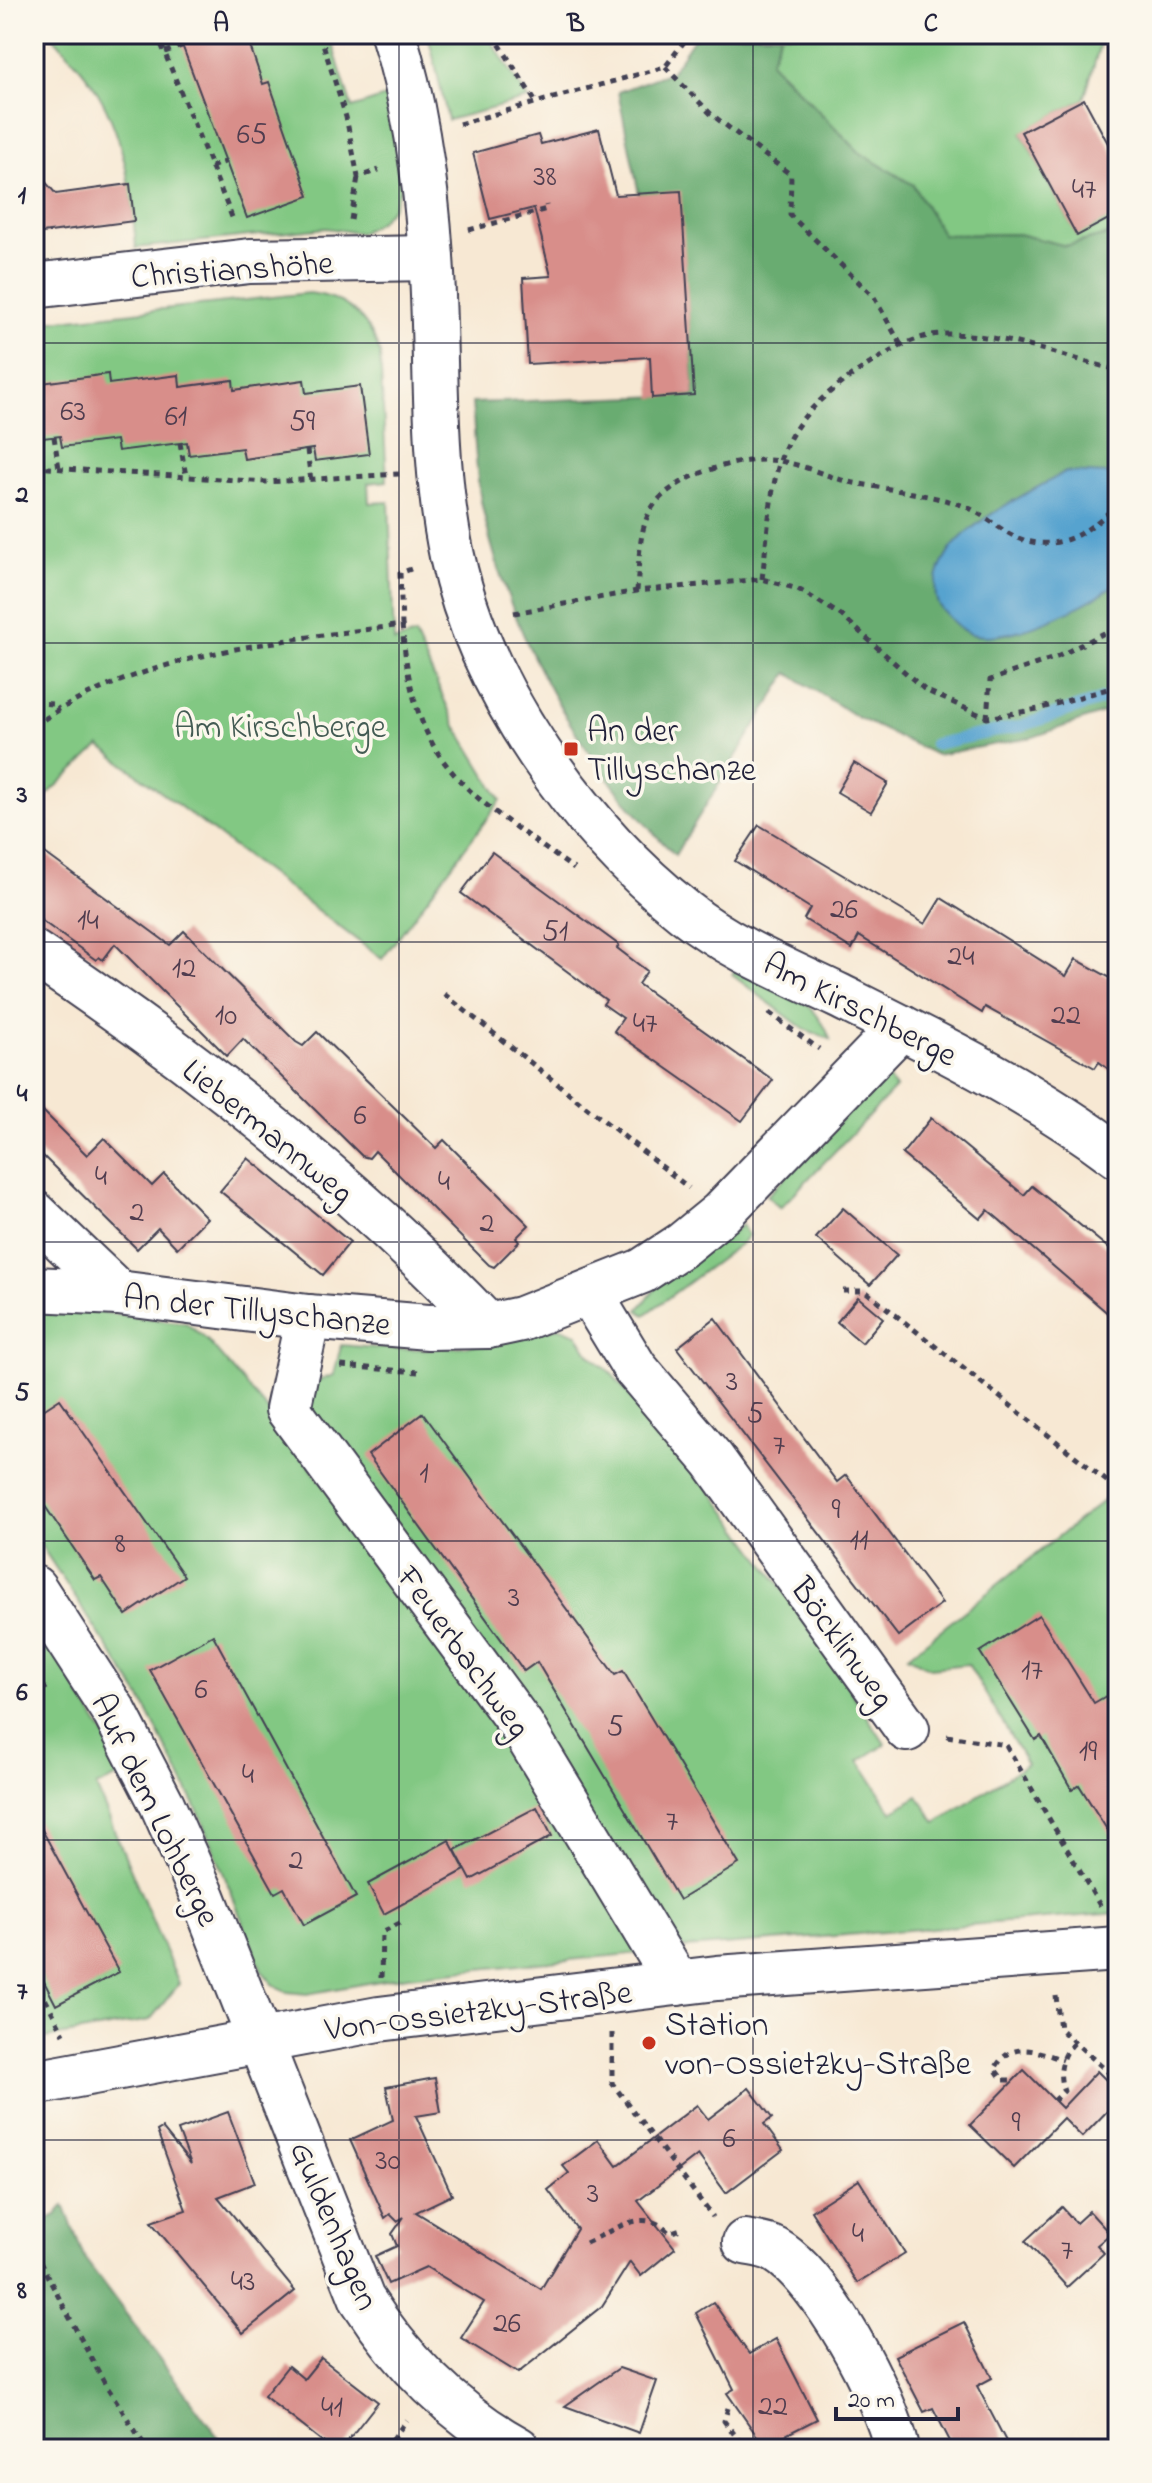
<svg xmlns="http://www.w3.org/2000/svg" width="1152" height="2483" font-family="'Indie Flower',sans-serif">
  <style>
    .green { fill: #82c883; stroke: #52755f; stroke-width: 2 }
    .forest { fill: #69ac71; stroke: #466756; stroke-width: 2 }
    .water { fill: #57a3cf; stroke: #3c6285; stroke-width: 2 }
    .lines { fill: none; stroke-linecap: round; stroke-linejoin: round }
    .stream { stroke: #57a3cf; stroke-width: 12 }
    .building { fill: #d88e8a }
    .minor-casing { stroke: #424052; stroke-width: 48 }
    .path { stroke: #424052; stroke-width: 5; stroke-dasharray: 6 6; stroke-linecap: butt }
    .minor { stroke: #fff; stroke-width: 44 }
    .grid { fill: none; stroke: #22223b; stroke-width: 2; stroke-opacity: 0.55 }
    .poi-dot { fill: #c8321e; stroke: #fbf7ec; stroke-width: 3 }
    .labels { text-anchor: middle; stroke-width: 7; stroke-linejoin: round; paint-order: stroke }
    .number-label { font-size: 30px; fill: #503d4f }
    .street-label { font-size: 34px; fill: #22223b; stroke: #fbf7ec }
    .park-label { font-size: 34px; fill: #445c54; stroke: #fbf7ec }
    .poi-label { font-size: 34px; fill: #22223b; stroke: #fbf7ec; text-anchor: start }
    .neatline { fill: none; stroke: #22223b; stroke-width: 3 }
    .grid-label { font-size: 26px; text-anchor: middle; font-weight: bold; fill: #22223b }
  </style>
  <rect width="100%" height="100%" fill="#fbf7ec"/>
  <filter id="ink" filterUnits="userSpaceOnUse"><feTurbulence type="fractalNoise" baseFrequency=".0125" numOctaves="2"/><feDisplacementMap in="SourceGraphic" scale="16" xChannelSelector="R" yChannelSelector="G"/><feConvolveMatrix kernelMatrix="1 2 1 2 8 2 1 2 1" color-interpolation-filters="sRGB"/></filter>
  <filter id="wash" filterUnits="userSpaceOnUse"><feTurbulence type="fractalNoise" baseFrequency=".006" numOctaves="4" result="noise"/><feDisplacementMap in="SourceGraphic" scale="32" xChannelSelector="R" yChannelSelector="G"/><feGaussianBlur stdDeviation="1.8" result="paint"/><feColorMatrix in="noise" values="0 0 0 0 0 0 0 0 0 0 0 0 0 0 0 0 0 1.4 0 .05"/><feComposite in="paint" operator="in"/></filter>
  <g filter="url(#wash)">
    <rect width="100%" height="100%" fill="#f7e8d3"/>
    <g class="green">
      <path d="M51,34H329L352,108L385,97L401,170L400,190L392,208L379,222L360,233L326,228L136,248C132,191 124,130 91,82C80,65 64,50 51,34Z"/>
      <polygon points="428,34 487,34 528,99 448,120"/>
      <polygon points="781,34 1103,34 1084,99 1021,133 1077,235 1118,214 1118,232 1066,246 1018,234 943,235 913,185 860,153 770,61"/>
      <path d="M309,293C346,297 369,318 380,354L387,481L368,483L369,503L389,502L394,642L415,635L456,726L501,800L382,959L100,746L34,807V323Z"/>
      <path d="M737,965C774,984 815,996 830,1039L804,1029L732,975Z"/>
      <polygon points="885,1075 896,1088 780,1208 767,1196"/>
      <polygon points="742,1225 748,1236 744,1241 645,1315 638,1310 659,1285"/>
      <polygon points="34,1310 82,1310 186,1323 207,1340 271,1414 496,1719 641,1953 408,1976 307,1994 287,1992 273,1984 262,1971 202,1819 140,1696 34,1535"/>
      <path d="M558,1327L577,1334L590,1355L611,1373L712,1492L801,1614L885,1744L859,1761L892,1812L918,1796L936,1823L1027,1764L968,1664L930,1668L908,1656L1118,1489V1913L686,1948L676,1946L307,1410L314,1382L334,1375L341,1345C425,1353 476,1350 558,1327Z"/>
      <polygon points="34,1620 128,1773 96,1787 179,1984 150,2020 34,2040"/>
    </g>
    <g class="forest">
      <path d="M697,34H781L770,62L860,153L913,185L943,235L1018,234L1066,246L1118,232V708L1030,738L936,755L857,717L788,673L675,855C577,757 509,637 481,501C475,469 475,435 472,403L694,395L684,254L639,194L618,92L671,72Z"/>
      <polygon points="64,2205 85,2259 227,2449 34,2449 34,2226 56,2215"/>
    </g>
    <path class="water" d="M1066,472L1107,474L1118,485V583C1086,605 1010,645 971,634C959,630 952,620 943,611C929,596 937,571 947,555C966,522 1033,490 1066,472Z"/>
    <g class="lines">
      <polyline class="stream" points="935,744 1021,726 1118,694"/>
    </g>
    <g id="blocks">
      <g class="building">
        <polygon points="178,34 246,34 263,84 269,82 309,196 247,218"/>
        <polygon points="1084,99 1118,162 1118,214 1077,236 1021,132"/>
        <polygon points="599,129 616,195 681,191 694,395 652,398 650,357 528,364 523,278 551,276 534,208 490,219 473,153 538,135 541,144"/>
        <polygon points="34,169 56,194 130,184 134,221 34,234"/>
        <polygon points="108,374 109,384 179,375 180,387 233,380 234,390 304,380 306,393 360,386 369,454 315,461 313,449 244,459 242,448 189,455 187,442 118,451 116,440 62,447 60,436 34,439 34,384"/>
        <polygon points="854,763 888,783 871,812 837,792"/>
        <polygon points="759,825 925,924 941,898 1066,976 1076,959 1118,982 1118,1076 1099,1062 1095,1068 985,1007 982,1013 859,936 852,949 804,919 810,908 735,861"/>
        <polygon points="34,845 170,945 184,931 296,1042 303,1046 317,1032 436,1148 444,1140 529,1225 516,1238 519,1242 494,1267 489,1265 375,1151 369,1158 362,1156 243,1039 227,1056 115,944 103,960 99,957 96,960 34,915"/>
        <polygon points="492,852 619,945 617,948 647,971 638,984 773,1080 742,1121 614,1031 623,1018 603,1004 606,1000 461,893"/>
        <polygon points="34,1102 87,1155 104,1138 152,1186 164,1174 207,1218 177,1248 158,1228 137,1249 34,1147"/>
        <polygon points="931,1118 1024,1195 1032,1186 1118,1256 1118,1322 988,1210 980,1219 902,1154"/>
        <polygon points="248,1158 350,1242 323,1275 220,1191"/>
        <polygon points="843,1208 897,1255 870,1285 816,1238"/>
        <polygon points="858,1297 883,1318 862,1343 837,1322"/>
        <polygon points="715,1318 837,1482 846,1475 942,1603 898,1636 677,1348"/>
        <polygon points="60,1399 184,1576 126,1615 101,1577 95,1580 34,1490 34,1416"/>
        <polygon points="423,1413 615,1675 623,1671 739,1864 679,1900 537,1662 524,1671 368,1455"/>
        <polygon points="1039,1615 1094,1703 1106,1696 1118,1716 1118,1847 1079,1785 1072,1790 1041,1736 1035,1740 980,1652"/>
        <polygon points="213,1635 356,1897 304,1925 284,1888 275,1893 150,1670"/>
        <polygon points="537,1807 552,1836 471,1880 455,1850"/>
        <polygon points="34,1815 119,1972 56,2005 34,1962"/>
        <polygon points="449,1840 465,1870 384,1914 368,1884"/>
        <polygon points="1024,2070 1062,2108 1097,2071 1118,2092 1118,2100 1082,2137 1063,2118 1014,2168 970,2125"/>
        <polygon points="435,2078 441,2112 416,2116 452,2195 416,2212 541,2289 577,2229 548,2190 569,2173 563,2166 598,2140 617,2166 697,2105 708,2119 749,2088 772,2118 764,2124 783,2150 726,2193 698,2155 638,2201 675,2248 641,2276 630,2262 602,2306 518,2373 461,2338 484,2302 426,2267 388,2284 375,2256 397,2246 392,2234 404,2217 397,2221 390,2214 385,2218 350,2140 393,2120 386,2087"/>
        <polygon points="228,2112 255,2183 218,2197 295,2291 243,2333 151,2222 186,2210 157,2131 162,2128 191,2164 178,2130"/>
        <polygon points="859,2180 905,2253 857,2283 811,2211"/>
        <polygon points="1062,2207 1076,2223 1089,2211 1110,2234 1097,2245 1104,2253 1067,2287 1025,2241"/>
        <polygon points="713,2302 749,2354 776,2339 817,2419 764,2446 727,2393 734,2389 696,2313"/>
        <polygon points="964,2322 992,2378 977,2386 1010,2449 954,2449 933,2408 924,2412 895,2356"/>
        <polygon points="321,2358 378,2402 341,2449 332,2449 264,2396 288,2366 304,2379"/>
        <polygon points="619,2368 657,2381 639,2433 565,2406"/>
      </g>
    </g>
  </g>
  <g filter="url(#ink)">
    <use href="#blocks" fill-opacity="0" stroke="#424052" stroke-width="2"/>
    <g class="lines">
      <g class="minor-casing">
        <g id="minor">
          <path d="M393,34C416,106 426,181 431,257C438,357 431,458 452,556C480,689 579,828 685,912C730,948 787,971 839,996C935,1044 1032,1091 1118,1156"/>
          <polyline points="34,286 250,261 431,258"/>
          <path d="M34,953C196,1061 353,1185 488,1326"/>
          <polyline points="34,1213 118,1293"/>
          <polyline points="34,1289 118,1293 308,1317 428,1327 488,1326 521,1319 642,1271 683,1244 721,1213 901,1027"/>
          <polyline points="590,1294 635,1368 713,1460 907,1729"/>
          <polyline points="308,1317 288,1409 521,1725 677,1983"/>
          <path d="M34,1588L115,1713L162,1804L204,1899L362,2299C402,2362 452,2412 518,2449"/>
          <polyline points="34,2083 379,2019 717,1978 1118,1949"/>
          <path d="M745,2242C754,2244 766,2245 775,2250C822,2277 885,2395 897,2449"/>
        </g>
      </g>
      <g class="path">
        <polyline points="157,34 234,222"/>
        <polyline points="320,34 346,117 358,177 379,170"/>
        <polyline points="493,34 537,104"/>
        <polyline points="165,52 182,46"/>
        <polyline points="665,67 711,114 791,175 790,215 874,297 901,345"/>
        <polyline points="459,124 665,67 690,34"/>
        <polyline points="211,167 227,161"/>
        <polyline points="351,220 358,177"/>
        <polyline points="469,230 547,209 546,205"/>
        <polyline points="54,437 59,468"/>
        <polyline points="180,443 186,476"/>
        <polyline points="307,450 311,481"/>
        <polyline points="34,467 267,482 399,474"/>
        <path d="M762,579C776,467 767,428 871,363C893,350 918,334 944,334C1002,333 1062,357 1118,370"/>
        <path d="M637,591C639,567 638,535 649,513C667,476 742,455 779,461C804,465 826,476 849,482C880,488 943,496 969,508C993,520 1010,541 1039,543C1072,546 1096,524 1118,504"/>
        <polyline points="514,613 637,591 762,579 798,589 841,615 925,690 987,718 1038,709 1118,686"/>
        <path d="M402,625C414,769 465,790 574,869"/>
        <polyline points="34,703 54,704 58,709"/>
        <polyline points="987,718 990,680 1057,657 1118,626"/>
        <path d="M34,726C139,653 278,641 402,625L400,573L411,569"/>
        <polyline points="444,994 689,1188"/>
        <polyline points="769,1013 819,1049"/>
        <polyline points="843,1291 865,1291 1113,1486"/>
        <polyline points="341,1366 418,1372"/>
        <polyline points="34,1694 47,1687"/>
        <polyline points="947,1736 1006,1745 1102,1909"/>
        <polyline points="34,1978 64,2034"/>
        <polyline points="381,1978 382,1932 404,1921"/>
        <polyline points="1056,1996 1060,2029 1118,2081"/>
        <polyline points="612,2033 612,2083 713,2217"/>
        <path d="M1010,2080H1003L995,2069C1010,2039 1038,2051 1063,2060"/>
        <path d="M1054,2101L1064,2091C1057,2075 1061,2055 1075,2042"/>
        <path d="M586,2243C613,2231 645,2205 669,2233L681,2229"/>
        <polyline points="34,2251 104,2382 147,2449"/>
        <polyline points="728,2408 724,2421 746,2449"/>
        <polyline points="385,2449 407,2420"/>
        <polyline points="764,2449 766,2448"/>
      </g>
      <use href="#minor" class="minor"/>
    </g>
  </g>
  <path class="grid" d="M399,34V2449M753,34V2449M34,343H1118M34,643H1118M34,942H1118M34,1242H1118M34,1541H1118M34,1840H1118M34,2140H1118"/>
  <g class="poi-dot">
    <rect x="563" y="741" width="16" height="16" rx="4"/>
    <circle cx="649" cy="2043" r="8"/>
  </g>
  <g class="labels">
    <g class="number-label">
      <text x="252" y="143">65</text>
      <text x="545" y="185">38</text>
      <text x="1084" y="198">47</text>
      <text x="73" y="420">63</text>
      <text x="176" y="425">61</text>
      <text x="302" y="430">59</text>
      <text x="844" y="918">26</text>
      <text x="88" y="929">14</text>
      <text x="555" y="940">51</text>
      <text x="961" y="965">24</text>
      <text x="184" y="977">12</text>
      <text x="226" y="1024">10</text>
      <text x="1066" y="1024">22</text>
      <text x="645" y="1032">47</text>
      <text x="360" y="1124">6</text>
      <text x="101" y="1185">4</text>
      <text x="444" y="1190">4</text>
      <text x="137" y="1221">2</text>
      <text x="487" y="1232">2</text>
      <text x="732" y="1390">3</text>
      <text x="755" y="1422">5</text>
      <text x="779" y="1454">7</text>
      <text x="424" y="1482">1</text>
      <text x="836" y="1518">9</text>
      <text x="859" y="1549">11</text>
      <text x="120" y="1552">8</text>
      <text x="514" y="1606">3</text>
      <text x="1032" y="1679">17</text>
      <text x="201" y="1698">6</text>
      <text x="615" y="1735">5</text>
      <text x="1088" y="1760">19</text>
      <text x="248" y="1783">4</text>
      <text x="672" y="1830">7</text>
      <text x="296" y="1869">2</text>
      <text x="1016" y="2131">9</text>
      <text x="729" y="2147">6</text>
      <text x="388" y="2169">30</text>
      <text x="593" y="2202">3</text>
      <text x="858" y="2242">4</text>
      <text x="1067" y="2259">7</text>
      <text x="243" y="2290">43</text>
      <text x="507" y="2332">26</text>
      <text x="773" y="2415">22</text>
      <text x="332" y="2416">41</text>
    </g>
    <g class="street-label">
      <text transform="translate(232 268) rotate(-4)" y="12">Christianshöhe</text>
      <text transform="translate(861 1008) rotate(27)" y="12">Am Kirschberge</text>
      <text transform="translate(269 1130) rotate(39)" y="12">Liebermannweg</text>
      <text transform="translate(257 1309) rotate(6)" y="12">An der Tillyschanze</text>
      <text transform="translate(844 1642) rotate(54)" y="12">Böcklinweg</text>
      <text transform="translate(465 1651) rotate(54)" y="12">Feuerbachweg</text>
      <text transform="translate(157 1809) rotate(64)" y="12">Auf dem Lohberge</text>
      <text transform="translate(478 2009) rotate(-7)" y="12">Von-Ossietzky-Straße</text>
      <text transform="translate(336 2225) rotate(67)" y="12">Guldenhagen</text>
    </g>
    <g class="park-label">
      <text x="280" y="737">Am Kirschberge</text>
    </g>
    <g class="poi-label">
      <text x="587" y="741">An der<tspan x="587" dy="39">Tillyschanze</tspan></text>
      <text x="665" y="2035">Station<tspan x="665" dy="39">von-Ossietzky-Straße</tspan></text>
    </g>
  </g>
  <rect width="1152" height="2483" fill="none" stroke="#fbf7ec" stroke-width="88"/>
  <path d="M836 2407v12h122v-12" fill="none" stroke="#22223b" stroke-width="4"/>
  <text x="848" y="2407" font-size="24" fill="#22223b" stroke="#fbf7ec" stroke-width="6" paint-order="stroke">20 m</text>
  <rect x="44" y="44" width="1064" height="2395" class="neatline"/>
  <g class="grid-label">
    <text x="221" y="31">A</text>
    <text x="576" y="31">B</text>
    <text x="931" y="31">C</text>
    <text x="22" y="203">1</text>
    <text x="22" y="502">2</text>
    <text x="22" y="802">3</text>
    <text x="22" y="1101">4</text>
    <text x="22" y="1400">5</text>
    <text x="22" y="1700">6</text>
    <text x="22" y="1999">7</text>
    <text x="22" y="2298">8</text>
  </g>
</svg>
